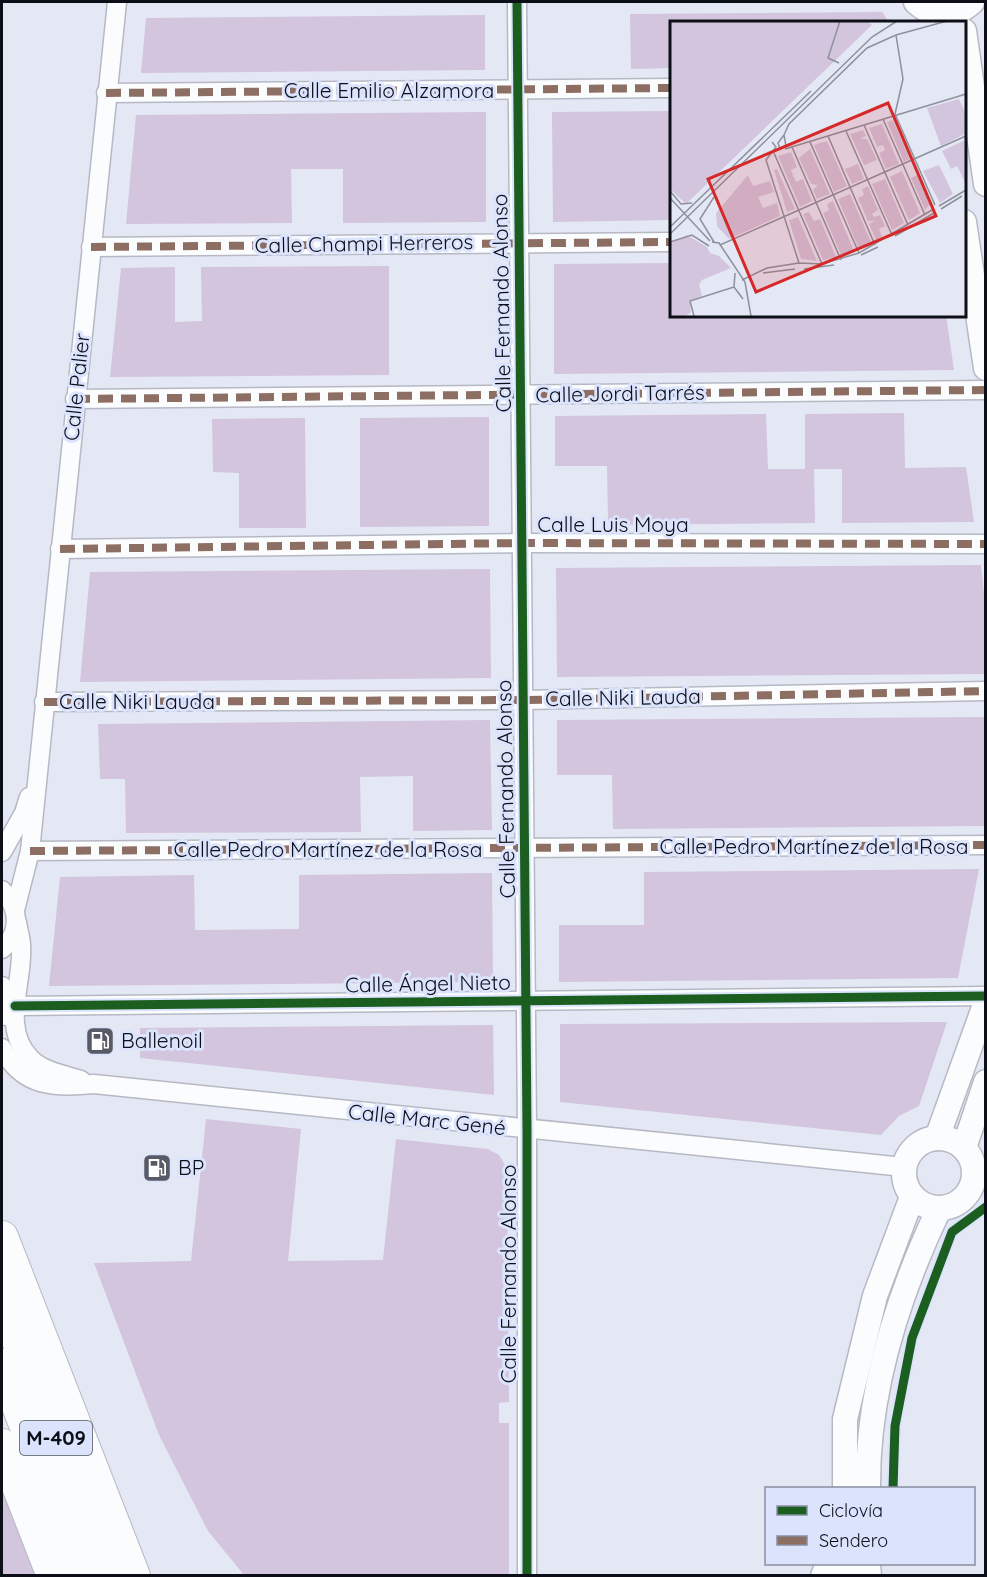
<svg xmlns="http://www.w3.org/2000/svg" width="987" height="1577" font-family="Quicksand,sans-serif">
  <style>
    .green { fill: #d2c5dd }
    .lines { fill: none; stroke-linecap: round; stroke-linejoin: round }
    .minor-casing { stroke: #b6b9c3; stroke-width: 21 }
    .tertiary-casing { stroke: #b6b9c3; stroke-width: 27 }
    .trunk-casing { stroke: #b6b9c3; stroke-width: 34 }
    .minor { stroke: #fbfcfe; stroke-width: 18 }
    .tertiary { stroke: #fbfcfe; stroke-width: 24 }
    .trunk { stroke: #fbfcfe; stroke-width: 32 }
    .quiet { stroke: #8d6e63; stroke-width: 8; stroke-dasharray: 15 8; stroke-linecap: butt }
    .cycleway-casing { stroke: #dce4fd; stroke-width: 13 }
    .cycleway { stroke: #1b5e20; stroke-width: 9 }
    .labels { text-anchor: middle; stroke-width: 6; stroke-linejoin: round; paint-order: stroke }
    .shield { fill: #dce4fd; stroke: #4a4f5c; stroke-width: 1.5 }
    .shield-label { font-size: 20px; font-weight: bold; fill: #0c0f17 }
    .street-label { font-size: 21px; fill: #0c0f17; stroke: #dce4fd }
    .poi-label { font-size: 21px; fill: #0c0f17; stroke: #dce4fd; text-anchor: start }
    .inset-road { fill: none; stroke: #8e919c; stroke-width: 1.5 }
    .view { fill: #d62828; fill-opacity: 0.15; stroke: #d62828; stroke-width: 3 }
    .inset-edge { fill: none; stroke: #0c0f17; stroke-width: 3 }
  </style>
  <rect width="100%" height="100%" fill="#e4e8f5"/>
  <g class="green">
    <polygon points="882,12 889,22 672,22 672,68 631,69 630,14"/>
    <polygon points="485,15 485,70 141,73 146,18"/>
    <polygon points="672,111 672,220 553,222 552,112"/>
    <polygon points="486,112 486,222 343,223 343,169 291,169 292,223 126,224 136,115"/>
    <polygon points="672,263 672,315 946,315 954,370 554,374 554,264"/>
    <polygon points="389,266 389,375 110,377 121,268 175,267 175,322 202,321 201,267"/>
    <polygon points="904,413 905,468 966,467 974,522 842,523 842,469 814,469 815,523 608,525 607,466 555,466 555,416 766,414 768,469 805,469 805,414"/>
    <polygon points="489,417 489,526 360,527 360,418"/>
    <polygon points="305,418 306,528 239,528 239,473 213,472 212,419"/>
    <polygon points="981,565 986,612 985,674 557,677 556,568"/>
    <polygon points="490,569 491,678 80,682 90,572"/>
    <polygon points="985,717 984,826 613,829 612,775 557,775 557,720"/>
    <polygon points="490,720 492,830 413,831 413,776 360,777 361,832 126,833 125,779 100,779 98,724"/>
    <polygon points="979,869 958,978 559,982 559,925 644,925 644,872"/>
    <polygon points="492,873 493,982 49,986 60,877 194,875 195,930 299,929 299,875"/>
    <polygon points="947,1022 919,1106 899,1116 881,1135 560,1102 560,1024"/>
    <polygon points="493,1025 494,1095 140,1058 140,1028"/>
    <polygon points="206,1119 301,1129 288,1261 383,1260 396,1139 488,1149 499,1155 507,1168 509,1402 499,1403 499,1423 509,1423 509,1575 244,1575 208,1531 159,1435 94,1263 191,1261"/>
    <polygon points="2,1479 38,1575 2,1575"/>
  </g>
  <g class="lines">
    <g class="minor-casing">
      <g id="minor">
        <polyline points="517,2 527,1130 527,1576"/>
        <polyline points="106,93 672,88"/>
        <polyline points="91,247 672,242"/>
        <polyline points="75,399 986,390"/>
        <polyline points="60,549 522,543 986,544"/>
        <polyline points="44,702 523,700 986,691"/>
        <polyline points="30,851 986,845"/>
        <polyline points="2,852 24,813 29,797"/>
        <path d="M2,890C19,907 22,932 2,949"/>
        <polyline points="15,910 30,851 117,2"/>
        <path d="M17,922C18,930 21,938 21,945C24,982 0,1027 30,1058C42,1071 65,1075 81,1080"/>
        <polyline points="2,986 6,1016"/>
        <polyline points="15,1006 986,996"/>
        <path d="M2,1048C22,1087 54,1088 94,1084L904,1167"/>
      </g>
    </g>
    <g class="tertiary-casing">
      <g id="tertiary">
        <path d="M916,2C933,18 955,18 972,2"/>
        <polyline points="964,31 986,184"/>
        <polyline points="964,222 986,368"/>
        <circle cx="939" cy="1173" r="35"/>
        <polyline points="937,1138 986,1002"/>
        <polyline points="964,1148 986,1082"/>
        <polyline points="845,1488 845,1419 875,1296 912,1197"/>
        <path d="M868,1488C867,1392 898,1295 939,1209"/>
        <polyline points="846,1564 847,1576"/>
        <polyline points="868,1564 869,1576"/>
        <polyline points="823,1576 828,1564"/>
      </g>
    </g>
    <g class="trunk-casing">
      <g id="trunk">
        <polyline points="2,1237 134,1576"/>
        <polyline points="2,1300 110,1576"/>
        <polyline points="2,1365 84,1576"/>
        <polyline points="2,1445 53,1576"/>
      </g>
    </g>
    <use href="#minor" class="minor"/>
    <use href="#tertiary" class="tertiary"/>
    <use href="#trunk" class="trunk"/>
    <g class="quiet">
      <polyline points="106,93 672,88"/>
      <polyline points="964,241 967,241"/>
      <polyline points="91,247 672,242"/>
      <polyline points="75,399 986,390"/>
      <polyline points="60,549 522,543 986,544"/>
      <polyline points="44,702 523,700 986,691"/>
      <polyline points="30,851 986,845"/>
    </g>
    <g class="cycleway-casing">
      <g id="cycleway">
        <polyline points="517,2 527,1130 527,1576"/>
        <polyline points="15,1006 986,996"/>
        <polyline points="893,1488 895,1426 912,1338 952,1232 986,1207"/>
      </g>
    </g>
    <use href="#cycleway" class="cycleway"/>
  </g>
  <defs>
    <g id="fuel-square" transform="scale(1.5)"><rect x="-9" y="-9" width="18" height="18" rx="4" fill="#585b65" stroke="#dce4fd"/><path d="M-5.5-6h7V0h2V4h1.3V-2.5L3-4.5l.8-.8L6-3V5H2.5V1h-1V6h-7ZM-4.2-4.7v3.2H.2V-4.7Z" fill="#fff"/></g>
  </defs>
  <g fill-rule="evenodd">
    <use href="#fuel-square" x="100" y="1041"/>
    <use href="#fuel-square" x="157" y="1168"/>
  </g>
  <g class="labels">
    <rect class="shield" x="20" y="1421" width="72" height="34" rx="4.5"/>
    <g class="shield-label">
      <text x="56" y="1445">M-409</text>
    </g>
    <g class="street-label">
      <text x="389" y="98">Calle Emilio Alzamora</text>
      <text transform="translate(364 244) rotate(-1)" y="7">Calle Champi Herreros</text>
      <text transform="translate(502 303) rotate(-91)" y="7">Calle Fernando Alonso</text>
      <text transform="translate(77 387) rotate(-84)" y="7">Calle Palier</text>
      <text transform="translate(620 394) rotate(-1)" y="7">Calle Jordi Tarrés</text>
      <text x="613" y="532">Calle Luis Moya</text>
      <text transform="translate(623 698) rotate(-1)" y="7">Calle Niki Lauda</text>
      <text x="137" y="709">Calle Niki Lauda</text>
      <text transform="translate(506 789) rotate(-91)" y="7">Calle Fernando Alonso</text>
      <text x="814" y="854">Calle Pedro Martínez de la Rosa</text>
      <text x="328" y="857">Calle Pedro Martínez de la Rosa</text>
      <text transform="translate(428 984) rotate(-1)" y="7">Calle Ángel Nieto</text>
      <text transform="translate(427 1120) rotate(6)" y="7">Calle Marc Gené</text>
      <text transform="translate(509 1274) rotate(-90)" y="7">Calle Fernando Alonso</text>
    </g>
    <g class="poi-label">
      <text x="121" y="1048">Ballenoil</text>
      <text x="178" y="1175">BP</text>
    </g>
  </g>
  <g transform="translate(670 21)">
    <rect width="296" height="296" fill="#e4e8f5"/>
    <path d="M0,0H198L202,4L16,183L0,168ZM289,78L295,91V113L271,125L257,87ZM223,99L240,138L234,141L217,101ZM212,103L229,143L216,148L209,132L215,129L213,124L207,126L199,107ZM193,109L196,115L190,118H197L207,139L194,144L180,113ZM295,119V161L287,145L281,148L272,130ZM157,120L177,165L164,171L144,124ZM140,128L160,173L147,178L143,169L148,164L141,163L129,137ZM121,131L127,146L121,149L126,161L133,158L142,180L130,186L108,135ZM188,143L194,158L182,163L175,148ZM269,144L283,173L270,182L253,150ZM107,148L125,188L117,191L104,149ZM232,150L250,192L239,199L220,156ZM78,154L83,165L100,160L104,171L88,176L93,187L107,182L110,195L59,218L47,205L46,192ZM247,154L260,183L255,189L241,157ZM215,158L234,202L222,209L202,163ZM198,165L208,189L202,193L204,196L210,194L215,205L209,208L212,215L206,219L199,203L205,200H198L188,177L194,174L192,168ZM180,173L201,221L189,228L168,178ZM163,180L184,230L171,234L153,192L159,189L157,183ZM139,191L144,200L150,198L166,236L153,239L133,193ZM128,196L147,240L131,238L119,199ZM17,214L37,226L40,232L49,235L61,247L32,259L29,264L32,275L20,280L21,291L16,295H0V222Z" fill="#d2c5dd"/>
    <path class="inset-road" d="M226,14L233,58L225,93L265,184M169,42L158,37L170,0M213,98L255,194M194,104L238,204M176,110L222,214M114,114L108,122L110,128L116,125L114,114L119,103L197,27L226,14L277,0M158,115L205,224M102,121L106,126L96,139L129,242M140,121L189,232M122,126L171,239M115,128L296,73M104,132L152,243M0,170L11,183L22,182M0,177L40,220M269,185L296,169M271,188L292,175M0,206L141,70M0,213L202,16L227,0M225,215L264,192M0,221L22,214L39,225M42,221L49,222L75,261L81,295M44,221L30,198L44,176M50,224L296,115M191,234L208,226M129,242L152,243L189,232L262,189M134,248L164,244M65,252L64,266L73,278M93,252L125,248M72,259L97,247L129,242M24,295L20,280L64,266"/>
    <path class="view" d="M218,82L266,195L86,271L38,158Z"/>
    <rect width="296" height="296" class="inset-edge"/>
  </g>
  <rect width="987" height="1577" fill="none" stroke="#0c0f17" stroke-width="6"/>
  <rect x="765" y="1487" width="210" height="78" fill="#dce4fd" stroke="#898fa1" stroke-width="1.5"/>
  <rect x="777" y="1506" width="30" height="9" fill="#1b5e20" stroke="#898fa1" stroke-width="1.5"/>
  <text x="819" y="1517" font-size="18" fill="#0c0f17">Ciclovía</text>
  <rect x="777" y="1536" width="30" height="9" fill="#8d6e63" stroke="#898fa1" stroke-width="1.5"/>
  <text x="819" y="1547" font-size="18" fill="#0c0f17">Sendero</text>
</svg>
